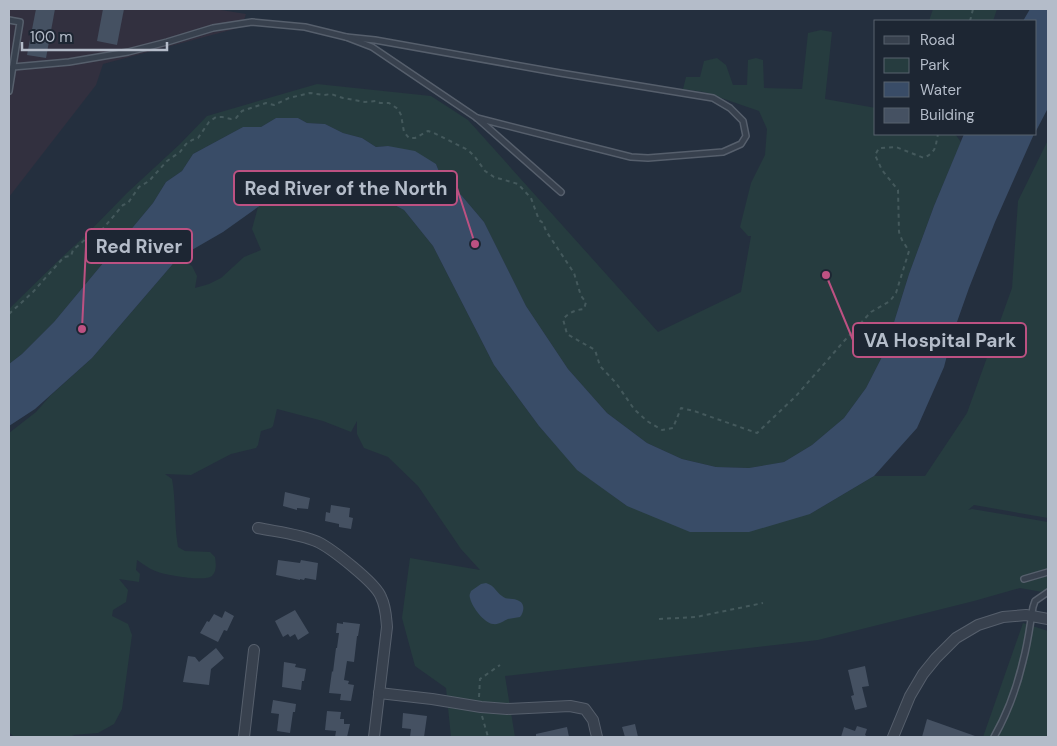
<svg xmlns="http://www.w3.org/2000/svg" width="1057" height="746" font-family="'DM Sans',sans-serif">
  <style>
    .medical { fill: #32303f }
    .green { fill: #263c3f }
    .water { fill: #394c67 }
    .building { fill: #455162 }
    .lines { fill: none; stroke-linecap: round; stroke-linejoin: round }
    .service-casing { stroke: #565f6c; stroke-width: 8 }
    .minor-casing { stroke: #565f6c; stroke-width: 12 }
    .path { stroke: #44595c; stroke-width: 2; stroke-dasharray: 4 4; stroke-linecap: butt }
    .service { stroke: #38414e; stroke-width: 5 }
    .minor { stroke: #38414e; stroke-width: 10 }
    .leader { fill: none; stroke: #bd5182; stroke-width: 2 }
    .callout-dot { fill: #bd5182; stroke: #1d2633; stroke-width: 2 }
    .callout { fill: #1d2633; stroke: #bd5182; stroke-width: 2 }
    .callout-label { font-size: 19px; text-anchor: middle; font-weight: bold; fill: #b4bcc9 }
  </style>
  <rect width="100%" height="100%" fill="#242f3e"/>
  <polygon class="medical" points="9,9 215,9 246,14 242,27 103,64 96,85 9,197"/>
  <g class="green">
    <polygon points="933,9 997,9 993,21 929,21"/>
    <polygon points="821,30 832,32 825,99 876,108 876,134 955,134 961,142 934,206 909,274 885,351 866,388 844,418 812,445 784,462 750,468 716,467 682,459 647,443 607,413 568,369 526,306 484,222 462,196 440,174 436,164 388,146 376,147 362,138 343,133 325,124 307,123 298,118 276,118 261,127 243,127 193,154 182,171 166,182 153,203 54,322 22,354 9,364 9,309 60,259 87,234 127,193 180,144 207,116 317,84 431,96 468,120 658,332 741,292 751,236 748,236 740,227 751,183 765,155 767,129 759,111 704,92 683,89 686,77 700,77 704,61 717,58 726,65 733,85 747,85 748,60 756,58 763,60 764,88 802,89 808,33"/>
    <path d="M1048,140V518L974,505L968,510L972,509L1048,522V593L1020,588L974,601L818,640L505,676L515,737H451L446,688L415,666L402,618L410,558L480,570L461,549L418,486L388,457L364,448L357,434V421L351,432L323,421L277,409L273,426L271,428L261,431L258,445L256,448L231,454L191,475L165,474L172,479C176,501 174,524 178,547L185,551L210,552L215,557C216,563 217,571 212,576C205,582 167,575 158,572C151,570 143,564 137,560L136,570L140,574L139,582L119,579L128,590L126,602L113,610L112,616L128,624L132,635L122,709L114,724L98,733L72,735L77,737H14L9,732V433L36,412L50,396L92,358L178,258L192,266L197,276L195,288L209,284L221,278L244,257L261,250L252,229L258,207L295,184L328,177L362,188L404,210L433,246L494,365L539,426L578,470L627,506L810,514L874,476H925L967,413L1012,288L1018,201Z"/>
    <polygon points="1023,623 1048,631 1048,737 983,737"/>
  </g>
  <g class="water">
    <polygon points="1030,9 1048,9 1048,108 1036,131 1036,21 1023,21"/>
    <polygon points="276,118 298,118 307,123 325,124 343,133 362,138 376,147 388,146 415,151 436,164 440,174 462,196 484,222 526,306 568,369 607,413 647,443 682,459 716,467 749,468 784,462 812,445 844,418 866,388 885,351 909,274 934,206 964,134 1034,134 995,222 969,288 952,336 944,367 917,428 874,476 810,514 749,532 690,532 627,506 577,470 539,426 494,365 433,246 404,210 362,188 328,177 295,184 258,207 223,232 178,258 92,358 35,409 9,426 9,364 22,354 54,322 153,203 166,182 182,171 193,154 243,127 261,127"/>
    <path d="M486,583C495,586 495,591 502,596C506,600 512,598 517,600C526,603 524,612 520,617C516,618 512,618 508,619C503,621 499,625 493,624C484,623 472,607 470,598C469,595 470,594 471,591L481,584Z"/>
  </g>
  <g class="building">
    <polygon points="36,9 55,9 46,58 27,55"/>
    <polygon points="103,9 124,9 117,45 97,41"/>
    <polygon points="285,492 310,498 308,509 297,508 297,510 283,506"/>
    <polygon points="331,505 350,508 349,517 353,518 351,529 339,527 339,524 325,521 326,512 330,513"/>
    <polygon points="278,560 300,563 301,560 318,563 316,580 305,578 304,580 300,579 300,580 276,575"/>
    <polygon points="295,610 309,633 298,640 295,634 290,637 288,634 283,637 275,621"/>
    <polygon points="225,611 234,616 227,631 224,630 218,642 200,633 207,621 209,622 214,614 222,618"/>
    <polygon points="343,622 360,624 358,636 357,636 354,662 347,661 344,680 349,681 348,684 354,685 351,701 340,700 341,694 329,693 332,671 333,672 336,648 337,648 339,633 336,633 337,623 343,624"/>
    <polygon points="216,648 224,658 211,669 209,685 183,682 188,656 195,657 199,662"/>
    <polygon points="284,662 296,664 295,667 306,669 304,681 302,681 301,690 282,687"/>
    <polygon points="865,666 869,686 862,687 867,707 855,710 851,696 854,695 848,670"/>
    <polygon points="273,700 296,704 295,712 293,712 290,733 277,731 279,714 271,713"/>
    <polygon points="327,711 341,712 340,719 344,719 344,724 350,724 347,737 335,737 336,731 325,730"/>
    <polygon points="403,713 427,716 424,737 410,737 411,729 402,728"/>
    <polygon points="927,719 975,736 975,737 922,737"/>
    <polygon points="635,724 638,737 625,737 622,727"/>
    <polygon points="857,726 867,729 865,735 868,737 841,737 844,727 855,731"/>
    <polygon points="567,727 569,737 536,737 536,734"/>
  </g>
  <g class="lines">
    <g class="service-casing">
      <g id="service">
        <polyline points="9,20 20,22 9,91"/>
        <polyline points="346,37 375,40 560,73 713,98 730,108 743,121 746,136 741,144 723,152 648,158 631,157 477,118"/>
        <polyline points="13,67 69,62 128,52 167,42 213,28 252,22 305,27 346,37 372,47 477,118 561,192"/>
        <polyline points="1024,579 1048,572"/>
        <path d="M994,737C1007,714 1017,687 1023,661C1028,643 1030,625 1033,607L1035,601L1048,592"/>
      </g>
    </g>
    <g class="minor-casing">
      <g id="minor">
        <path d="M258,528C278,532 300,534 318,542C332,549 376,583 381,597C386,607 386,616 387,627L374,737"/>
        <polyline points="379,693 432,699 481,707 507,709 570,706 585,709 593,720 597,737"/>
        <polyline points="244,737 254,650"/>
        <polyline points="893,737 910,696 923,674 936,658 956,638 978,625 1003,617 1026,615 1048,619"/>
      </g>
    </g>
    <g class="path">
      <polyline points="970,21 973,9"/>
      <path d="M9,314L33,292L64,257L71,256L73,250L94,232L101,231L123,205L128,203L139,187L149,181L167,161L180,152L186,144L192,140L198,138L209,122L216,117H222L231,119L236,118L242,111L266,103L274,105L289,98L310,93L324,95L331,94L343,98L365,102L376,101L380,103H389L398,109L401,115L404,132L409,138H415L428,131L434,133L468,150L475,157L485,171L494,177L518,184L531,198L539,220L543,223L546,231L574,273L581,296L586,302L584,309C575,310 570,312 563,319L567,334L595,350L600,366L616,383L634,409L647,421L662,430L673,428L681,408L694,411L757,433L796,396L845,340L871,312L890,301L896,293L909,251L902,240L899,232L898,190L882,170L875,155L879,148L896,147L924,158C937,151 935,147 938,134"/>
      <polyline points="659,619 696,617 763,603"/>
      <polyline points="479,697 480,679 500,665"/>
      <polyline points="482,716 488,737"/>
    </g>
    <use href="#service" class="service"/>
    <use href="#minor" class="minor"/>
  </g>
  <path class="leader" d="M475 244L457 188M82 329L86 246M826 275L853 340"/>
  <g class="callout-dot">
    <circle cx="475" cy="244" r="5"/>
    <circle cx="82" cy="329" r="5"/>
    <circle cx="826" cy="275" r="5"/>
  </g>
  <g class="callout">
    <rect x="234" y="171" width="223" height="34" rx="5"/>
    <rect x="86" y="229" width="106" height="34" rx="5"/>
    <rect x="853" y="323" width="173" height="34" rx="5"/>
  </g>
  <g class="callout-label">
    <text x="346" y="195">Red River of the North</text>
    <text x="139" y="253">Red River</text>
    <text x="940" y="347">VA Hospital Park</text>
  </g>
  <rect width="1057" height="746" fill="none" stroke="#b4bcc9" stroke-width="20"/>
  <rect x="874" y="20" width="162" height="115" fill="#1d2633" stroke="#59626f"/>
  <rect x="884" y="36" width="25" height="8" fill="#38414e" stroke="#59626f"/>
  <text x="920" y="45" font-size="15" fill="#b4bcc9">Road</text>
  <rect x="884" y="58" width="25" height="15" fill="#263c3f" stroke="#59626f"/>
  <text x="920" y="70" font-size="15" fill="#b4bcc9">Park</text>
  <rect x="884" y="82" width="25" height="15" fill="#394c67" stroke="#59626f"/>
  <text x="920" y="95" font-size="15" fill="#b4bcc9">Water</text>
  <rect x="884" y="108" width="25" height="15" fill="#455162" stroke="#59626f"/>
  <text x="920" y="120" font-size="15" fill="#b4bcc9">Building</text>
  <path d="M22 42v8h145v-8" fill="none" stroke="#b4bcc9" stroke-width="2.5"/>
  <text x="30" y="42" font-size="15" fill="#b4bcc9" stroke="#1d2633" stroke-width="4" paint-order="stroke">100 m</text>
</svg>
